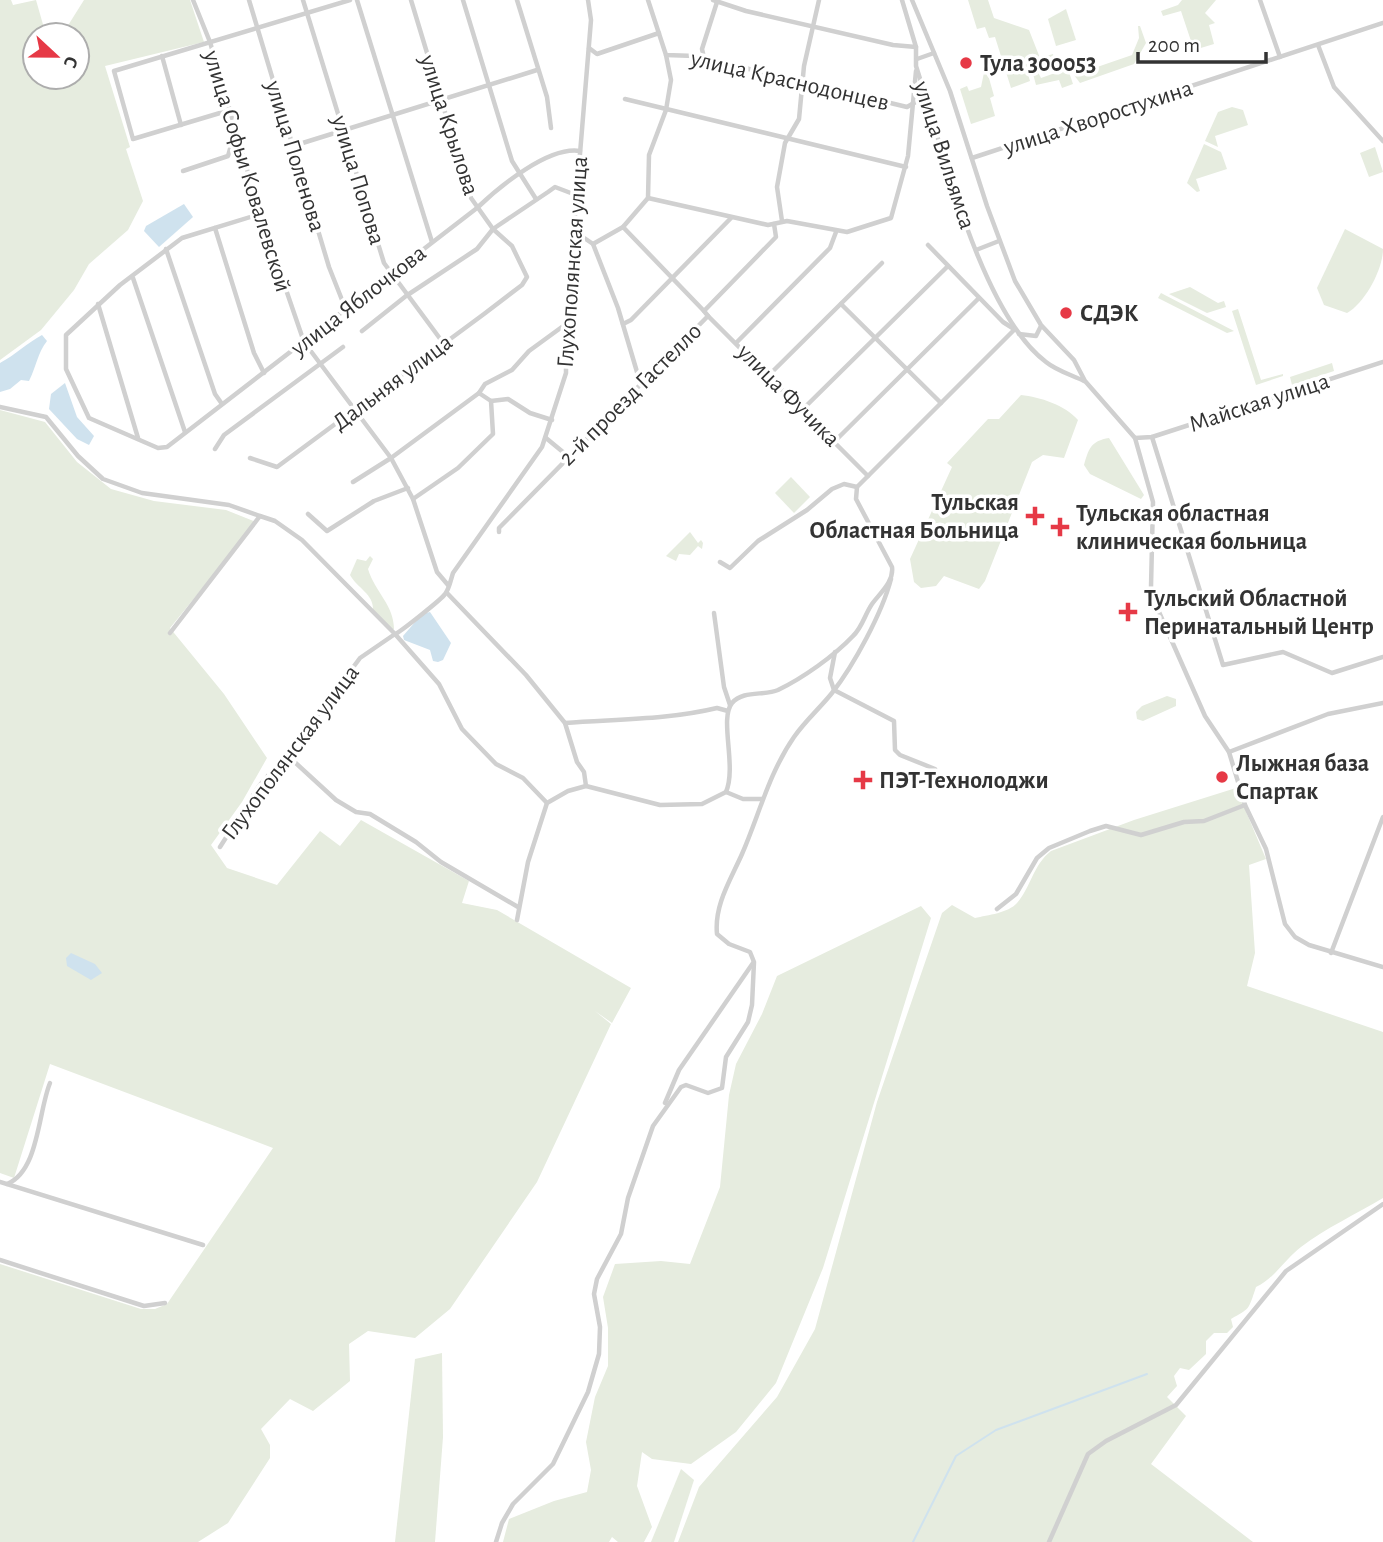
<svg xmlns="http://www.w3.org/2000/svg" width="1383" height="1542" font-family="'Alegreya Sans',sans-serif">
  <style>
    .green { fill: #e6ecdf }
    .water { fill: #cfe2ee }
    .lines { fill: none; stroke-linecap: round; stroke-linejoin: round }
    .stream { stroke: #cfe2ee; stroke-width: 2 }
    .minor { stroke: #d0d0d0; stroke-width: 4.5 }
    .poi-dot { fill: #e63946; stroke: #fff; stroke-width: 2.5 }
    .labels { text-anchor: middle; stroke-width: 7; stroke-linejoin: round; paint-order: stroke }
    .poi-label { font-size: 24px; font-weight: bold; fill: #333; stroke: #fff; text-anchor: start }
    .street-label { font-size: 24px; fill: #333; stroke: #fff }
  </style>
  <rect width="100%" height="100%" fill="#fff"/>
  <g class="green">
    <polygon points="0,0 11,0 13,5 36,0 46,35 35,35 35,77 77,77 77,35 62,35 84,0 190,0 204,42 105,66 130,147 126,149 143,201 128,230 89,264 74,290 41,330 0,360"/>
    <polygon points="968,0 988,0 994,18 1029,30 1040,58 1053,54 1055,61 1027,71 1030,81 1011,88 995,37 989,38 985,27 977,29"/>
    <polygon points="1182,0 1216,0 1205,13 1215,23 1209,25 1214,44 1194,50 1181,11 1163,16 1161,11 1178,5"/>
    <polygon points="1066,9 1076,40 1056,46 1048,19"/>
    <polygon points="1138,26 1140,26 1146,43 1134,64 1080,83 1074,75 1132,55 1139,38"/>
    <polygon points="998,60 1000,66 987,71 994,96 990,98 995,116 971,124 960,89 967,86 969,91 981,87 986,63"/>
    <polygon points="1063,65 1068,69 1073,84 1062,88 1059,80 1036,85 1033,74 1038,72 1041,78 1055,73 1055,66"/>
    <polygon points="1232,107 1243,110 1248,125 1215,136 1218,147 1205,141 1218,112"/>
    <polygon points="1204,144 1221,152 1227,169 1196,179 1200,191 1197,192 1187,183"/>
    <polygon points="1375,147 1383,172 1369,177 1360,153"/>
    <path d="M1345,229L1383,249C1383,269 1365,303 1347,313L1324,305L1317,288Z"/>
    <polygon points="1190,287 1218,303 1224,301 1226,307 1207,313 1169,294"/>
    <polygon points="1161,293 1234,331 1227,333 1158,298"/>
    <polygon points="1238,309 1261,380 1283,374 1283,376 1256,385 1232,311"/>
    <polygon points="1332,363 1334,371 1292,385 1290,377"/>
    <path d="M1021,395C1040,397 1065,405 1078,420L1064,458L1043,455L1032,462L985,581L979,589L944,576L936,586L921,588L914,582L910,559L952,467L947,463L988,419H999Z"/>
    <polygon points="0,410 45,422 77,462 111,489 154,501 226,510 256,522 170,628 224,694 267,758 242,802 211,845 227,868 277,885 320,831 340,846 361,820 469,881 462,903 497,910 631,988 612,1023 595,1011 611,1024 537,1182 450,1309 415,1338 368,1331 349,1344 350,1381 313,1411 290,1399 261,1429 270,1445 270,1458 228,1523 198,1542 0,1542 0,1264 141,1309 155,1309 167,1304 273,1148 50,1064 14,1178 0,1173"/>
    <path d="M1109,438L1144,495L1141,499L1090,474L1084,465C1089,448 1091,441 1109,438Z"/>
    <polygon points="791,477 810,497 794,513 775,493"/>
    <polygon points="690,532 698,543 701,540 703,543 702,549 698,546 690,555 679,554 676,561 666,556"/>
    <path d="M370,556L373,559L368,569C375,592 394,605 394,629L390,630L373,610C374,594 357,588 350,575L357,559L366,561Z"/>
    <polygon points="1167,696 1176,699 1176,706 1143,721 1137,719 1136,712 1142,706"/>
    <path d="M1236,788L1266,859L1249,865L1255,953L1247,986L1383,1032V1198C1356,1214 1326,1228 1301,1247C1285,1259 1274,1279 1256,1287C1248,1311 1250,1308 1231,1319L1233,1327L1227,1333H1214L1206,1341V1354L1189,1370L1180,1368L1174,1376L1177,1386L1167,1397L1186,1416L1151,1464L1253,1542H678L699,1487L777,1397L815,1329L877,1102L942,913L952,905L975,918C988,915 1008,913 1017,903C1031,887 1033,865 1051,851L1134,820Z"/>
    <polygon points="921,906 931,918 823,1268 776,1383 736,1432 691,1464 652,1459 642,1452 637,1486 652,1527 644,1542 618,1542 612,1537 609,1542 503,1542 509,1519 554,1501 587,1492 591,1470 586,1442 595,1397 608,1366 608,1328 603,1297 615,1264 661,1261 690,1264 720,1187 729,1095 736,1064 762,1014 777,976"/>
    <polygon points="442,1353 443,1437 435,1542 395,1542 415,1359"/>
    <polygon points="681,1469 694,1480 674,1542 651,1542"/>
  </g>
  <g class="water">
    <polygon points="184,204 193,217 159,247 144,231 146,226"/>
    <path d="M42,335L47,341C37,354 37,365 29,381L21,380L10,389L0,392V363C15,355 27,343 42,335Z"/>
    <polygon points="65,383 77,417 94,436 89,445 77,439 49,409 51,394"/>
    <polygon points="430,612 451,643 443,660 438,662 433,661 430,650 404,640 403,636 422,614"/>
    <polygon points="71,953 95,964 102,973 91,980 67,966 66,958"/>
  </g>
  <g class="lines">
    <polyline class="stream" points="913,1542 956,1456 996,1430 1147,1374"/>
    <g class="minor">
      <polyline points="193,0 210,42 260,214 304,342 391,458 413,499 437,572 448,585"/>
      <polyline points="249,0 329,267 346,310"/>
      <polyline points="303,0 384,263 444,344"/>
      <polyline points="357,0 432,242"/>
      <polyline points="463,0 512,161 536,199"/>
      <polyline points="517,0 547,97 551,128"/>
      <polyline points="648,0 666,55 695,56 907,107 926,96"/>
      <polyline points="713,0 746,11 893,45 916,47"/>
      <path d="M902,0L916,47V66C942,146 980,312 1046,362C1057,371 1072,375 1084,381"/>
      <polyline points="912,0 950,91 987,206 1015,281 1041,325 1074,360 1085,381 1135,438 1153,502 1151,587 1155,603 1205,716 1229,752 1245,805 1266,849 1285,924 1295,937 1309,945 1383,967"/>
      <polyline points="1260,0 1280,57"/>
      <polyline points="1318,45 1334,87 1383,141"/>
      <polyline points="589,48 597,54 659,33"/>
      <polyline points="162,56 181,125"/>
      <polyline points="704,58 702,49 717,2"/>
      <polyline points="917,59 934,53"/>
      <polyline points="625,99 906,167"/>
      <polyline points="230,110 133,139 114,71 350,0"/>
      <polyline points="293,146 537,70"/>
      <polyline points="972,158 1383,23"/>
      <polyline points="183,171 228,156 235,131"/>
      <polyline points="648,198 768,225 787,221 847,232 891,218 908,156 916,71"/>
      <path d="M260,214L182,238L120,285L66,335V369L89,418L158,448L167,447L477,208C500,186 549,146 580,151"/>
      <polyline points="782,221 777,187 785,143 799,119 804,66 819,0"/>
      <polyline points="623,227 704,311"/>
      <polyline points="215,228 254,353 264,373"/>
      <polyline points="574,231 593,244 618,308 640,382"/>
      <polyline points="593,244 623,227 648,198 649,155 666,110 671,80 666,55"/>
      <polyline points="928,245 1003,322 1014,329"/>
      <polyline points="166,249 215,394 222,404"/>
      <polyline points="976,250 999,241"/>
      <polyline points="133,278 185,432"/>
      <polyline points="98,304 138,438"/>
      <polyline points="841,304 941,403"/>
      <polyline points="708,316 868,476"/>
      <polyline points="708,316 704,311 776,237 774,224"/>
      <polyline points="623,324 631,320 731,218"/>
      <polyline points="362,331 406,296 477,249 493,229 548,192 555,187 576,195"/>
      <polyline points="1019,334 1036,336 1041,326"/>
      <polyline points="736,343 830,248 836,232"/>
      <polyline points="769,375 882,263"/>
      <polyline points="491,401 508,399 530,413 552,420"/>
      <polyline points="0,407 46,417 78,456 103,479 142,493 229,505 260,516"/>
      <polyline points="803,409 948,266"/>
      <polyline points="1152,437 1223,665 1283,652 1332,673 1383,657"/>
      <polyline points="546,438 569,457"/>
      <polyline points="1135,438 1152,437 1383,362"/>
      <polyline points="835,441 979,298"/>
      <polyline points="215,449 224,435 343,347"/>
      <polyline points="250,458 277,467 484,314 522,285 527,277 512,246 493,229 471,198 411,0"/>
      <polyline points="353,482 391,458 479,393 485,384 512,370 529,351 566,324"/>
      <polyline points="413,499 458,468 493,434 491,401 479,393"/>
      <polyline points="308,514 327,531 374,501 408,488"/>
      <polyline points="499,532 499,528 708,316"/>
      <polyline points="720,562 730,568 758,541 807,510 832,489 844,484 857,487"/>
      <polyline points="447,593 526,675 565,723 577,762 584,772 586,786"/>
      <polyline points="714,613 724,687 730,705"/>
      <path d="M170,633L260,516L275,521L302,540L395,634C399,633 442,599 445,594C449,590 451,579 453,573L542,447L566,373V324L591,20L588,0"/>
      <polyline points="835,652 830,678 834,690 894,721 895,750 900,755 935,769"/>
      <path d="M565,723C617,719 667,720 717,708L728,711"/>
      <polyline points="1229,752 1328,714 1383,703"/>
      <polyline points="287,755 336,800 356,812 370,814 416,842 441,862 518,907"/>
      <polyline points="726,792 743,799 763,799"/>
      <polyline points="220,847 259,786 300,739 360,658 395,634 439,684 462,729 496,764 523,778 547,803"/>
      <polyline points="997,909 1016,894 1037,858 1049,848 1090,831 1106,826 1141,835 1184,822 1204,821 1245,805"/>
      <path d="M517,920L528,862L547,803L568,791L586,786L660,805L702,804L726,792C737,766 719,719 732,703C743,690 764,696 778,690C803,678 834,656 853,636C862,628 865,614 872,604C880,593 894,582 892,567L856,499L857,487L1015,329"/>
      <polyline points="1331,953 1383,817"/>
      <polyline points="665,1103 679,1070 753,963"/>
      <polyline points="0,1182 203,1245"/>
      <path d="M7,1184C39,1171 38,1112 50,1083"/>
      <polyline points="0,1260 144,1306 165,1303"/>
      <path d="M496,1542L502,1523L513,1504L553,1464L588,1392L599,1354L600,1327L594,1294L597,1279L621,1234L628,1198L653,1126L681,1087L686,1085L708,1093L722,1088L726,1057L748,1022L752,1005L754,962L750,952L729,944L717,934C714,905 731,879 742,854C759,815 769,773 794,737C805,721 820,708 832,693C854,665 882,613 891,579"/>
      <polyline points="1049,1542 1088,1454 1106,1441 1176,1405 1286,1271 1383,1204"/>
    </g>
  </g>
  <g class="poi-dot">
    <circle cx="966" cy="63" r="7"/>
    <circle cx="1066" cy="313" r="7"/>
    <path d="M1031.5 505.5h7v7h7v7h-7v7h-7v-7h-7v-7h7z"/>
    <path d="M1056.5 516.5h7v7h7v7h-7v7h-7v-7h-7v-7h7z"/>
    <path d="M1124.5 601.5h7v7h7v7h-7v7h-7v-7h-7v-7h7z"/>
    <circle cx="1222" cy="777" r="7"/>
    <path d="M859.5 769.5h7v7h7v7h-7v7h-7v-7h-7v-7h7z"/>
  </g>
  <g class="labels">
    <g class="poi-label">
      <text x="980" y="71">Тула 300053</text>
      <text x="1080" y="321">СДЭК</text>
      <text x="1019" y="510" text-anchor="end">Тульская<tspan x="1019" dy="28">Областная Больница</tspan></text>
      <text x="1076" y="521">Тульская областная<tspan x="1076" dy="28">клиническая больница</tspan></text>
      <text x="1144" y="606">Тульский Областной<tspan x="1144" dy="28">Перинатальный Центр</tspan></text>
      <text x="1236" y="771">Лыжная база<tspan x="1236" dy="28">Спартак</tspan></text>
      <text x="879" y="788">ПЭТ-Технолоджи</text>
    </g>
    <g class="street-label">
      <text transform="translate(790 80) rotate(13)" y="8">улица Краснодонцев</text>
      <text transform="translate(1098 117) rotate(-18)" y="8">улица Хворостухина</text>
      <text transform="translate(450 125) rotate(72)" y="8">улица Крылова</text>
      <text transform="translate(945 155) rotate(72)" y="8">улица Вильямса</text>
      <text transform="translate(296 156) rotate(73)" y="8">улица Поленова</text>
      <text transform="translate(248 171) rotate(73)" y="8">улица Софьи Ковалевской</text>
      <text transform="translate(359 180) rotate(73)" y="8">улица Попова</text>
      <text transform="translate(572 262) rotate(-86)" y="8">Глухополянская улица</text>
      <text transform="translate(358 300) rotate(-38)" y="8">улица Яблочкова</text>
      <text transform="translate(392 382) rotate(-37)" y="8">Дальняя улица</text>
      <text transform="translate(630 394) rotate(-45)" y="8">2-й проезд Гастелло</text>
      <text transform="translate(789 395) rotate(45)" y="8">улица Фучика</text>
      <text transform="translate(1259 402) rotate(-18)" y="8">Майская улица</text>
      <text transform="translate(290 752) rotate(-53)" y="8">Глухополянская улица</text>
    </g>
  </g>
  <g transform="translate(56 56) rotate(112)"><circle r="33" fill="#ffffff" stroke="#adadad" stroke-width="2"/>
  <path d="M0-5L12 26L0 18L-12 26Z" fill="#e63946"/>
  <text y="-10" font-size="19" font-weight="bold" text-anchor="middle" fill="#333333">С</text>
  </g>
  <path d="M1138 52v10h128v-10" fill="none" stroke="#333333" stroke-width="3.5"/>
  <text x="1148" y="52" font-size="21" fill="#333333" stroke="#ffffff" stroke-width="5" paint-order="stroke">200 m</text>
</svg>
